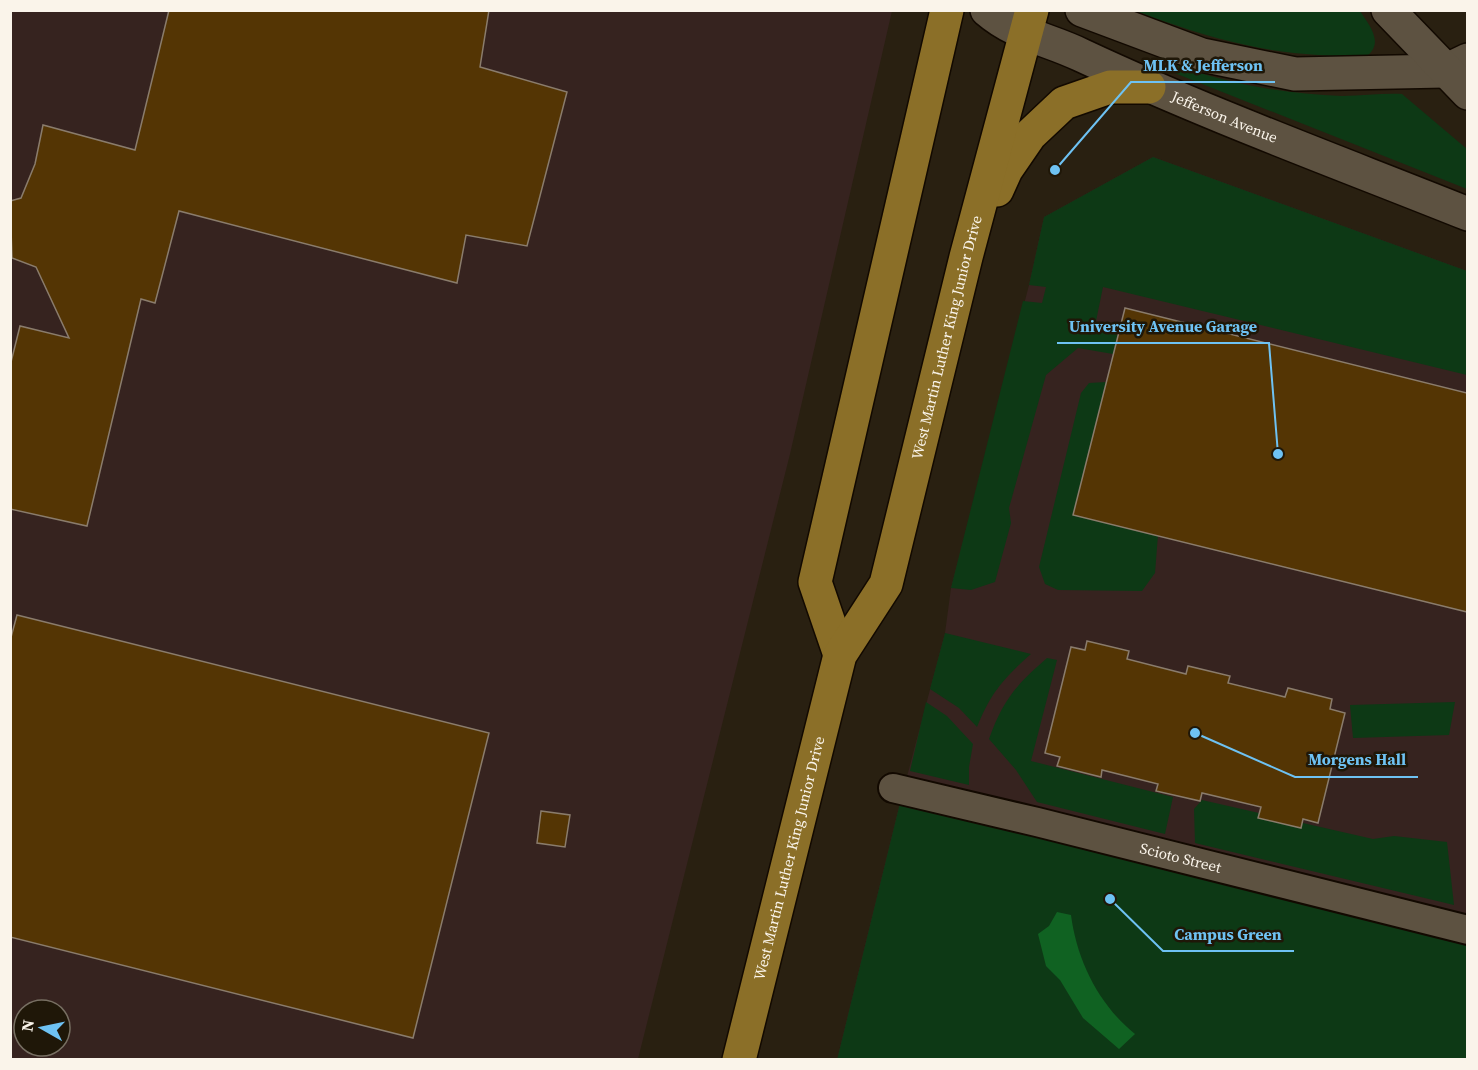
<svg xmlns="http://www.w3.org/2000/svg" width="1478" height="1070" font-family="'Source Serif 4',serif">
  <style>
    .commercial { fill: #36231f; fill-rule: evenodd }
    .green { fill: #0d3915 }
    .forest { fill: #106222 }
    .building { fill: #543504; stroke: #8a7c6c; stroke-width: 1.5 }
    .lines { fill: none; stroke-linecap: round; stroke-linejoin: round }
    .pedestrian-casing { stroke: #120900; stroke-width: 32 }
    .minor-casing { stroke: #120900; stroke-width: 36 }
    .secondary-casing { stroke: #120900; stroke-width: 36 }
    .primary-casing { stroke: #120900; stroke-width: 36 }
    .pedestrian { stroke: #5d5241; stroke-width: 28 }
    .minor { stroke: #5d5241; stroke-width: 33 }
    .secondary { stroke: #5d5241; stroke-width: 33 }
    .primary { stroke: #8b6f28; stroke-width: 33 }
    .labels { text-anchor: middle; stroke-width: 5; stroke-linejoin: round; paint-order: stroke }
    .street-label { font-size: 15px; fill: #faf4ea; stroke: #1f1708 }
    .leader { fill: none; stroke: #6ec2f3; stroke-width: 2 }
    .callout-dot { fill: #6ec2f3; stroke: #1f1708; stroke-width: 2 }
    .callout-label { font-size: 16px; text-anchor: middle; font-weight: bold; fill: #6ec2f3; stroke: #1f1708; stroke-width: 5; stroke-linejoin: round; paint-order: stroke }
  </style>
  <rect width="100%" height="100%" fill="#292011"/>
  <g class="commercial">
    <path d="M10,11H892L790,454L638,1059H11ZM24,1010H60V1046H24Z"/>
    <polygon points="1153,157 1467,271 1467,1059 837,1060 900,803 945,633 951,588 1029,285 1044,217"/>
  </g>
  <g class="green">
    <path d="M1135,11H1360C1369,25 1385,43 1366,57C1326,56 1285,54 1246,45C1208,37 1171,24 1135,11Z"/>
    <path d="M1175,65C1230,84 1284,94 1342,96C1363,96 1383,93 1402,94L1467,149V189L1172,72Z"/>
    <polygon points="1153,157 1467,271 1467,375 1103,287 1095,326 1118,335 1113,354 1078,348 1046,375 1009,508 1011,523 995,582 971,590 951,588 1023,301 1042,303 1046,287 1029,285 1044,217"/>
    <polygon points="1106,382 1073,515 1158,535 1155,573 1142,591 1058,590 1045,584 1039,567 1081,393 1089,383"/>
    <path d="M945,633L1031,654C1004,678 991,692 977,727L959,708L930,689Z"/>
    <path d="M1047,658L1057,660L1031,761L1173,797L1165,834L1037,802L1016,770L989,739C1003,700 1016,685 1047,658Z"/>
    <polygon points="926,702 947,716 973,744 969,767 969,785 910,771"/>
    <polygon points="1455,702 1449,735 1353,738 1350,705"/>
    <polygon points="1202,800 1373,839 1394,836 1447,842 1454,905 1195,843 1194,809"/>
    <polygon points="900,803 1467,930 1467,1059 837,1060"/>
  </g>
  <path class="forest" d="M1057,912L1071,915C1077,961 1099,1005 1135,1034L1119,1049L1083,1018L1060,980L1046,966L1038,934L1049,926Z"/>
  <g class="building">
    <polygon points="169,10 489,10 480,67 567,92 527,246 466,235 457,283 179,211 155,303 141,299 87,526 10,509 10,366 20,326 69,338 36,267 12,258 10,201 21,198 35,164 43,125 135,150"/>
    <polygon points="1125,308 1467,393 1467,612 1073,515"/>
    <polygon points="17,615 489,733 413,1038 10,937 10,641"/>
    <polygon points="1087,641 1129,651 1127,659 1186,674 1188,666 1230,676 1228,683 1285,697 1288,688 1332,699 1330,709 1345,713 1318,823 1303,819 1301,828 1258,818 1261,807 1202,793 1200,801 1156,791 1158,784 1102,770 1101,777 1057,766 1060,757 1045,753 1071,647 1085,650"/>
    <polygon points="541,811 570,815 565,847 537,843"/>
  </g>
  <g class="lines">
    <g class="pedestrian-casing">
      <g id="pedestrian">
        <path id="s1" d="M893,788L1037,822L1468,930"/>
      </g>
    </g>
    <g class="minor-casing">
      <g id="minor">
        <path id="s2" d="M987,10C1016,35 1048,39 1081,55C1207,114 1338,162 1468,214"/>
        <polyline points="1082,10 1202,55 1295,74 1445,71 1468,60"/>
      </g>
    </g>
    <g class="secondary-casing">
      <polyline id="secondary" points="1388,10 1468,93"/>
    </g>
    <g class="primary-casing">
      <g id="primary">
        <polyline points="997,190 1006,170 1030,135 1064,103 1110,87 1149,87"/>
        <polyline points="840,655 815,582 947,10"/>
        <path id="s3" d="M739,1060L840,655L886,584L966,257L1032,10"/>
      </g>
    </g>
    <use href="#pedestrian" class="pedestrian"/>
    <use href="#minor" class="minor"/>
    <use href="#secondary" class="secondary"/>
    <use href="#primary" class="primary"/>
  </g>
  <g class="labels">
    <g class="street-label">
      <text dy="5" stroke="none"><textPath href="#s2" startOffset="261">Jefferson Avenue</textPath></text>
      <text dy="5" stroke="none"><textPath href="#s3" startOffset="756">West Martin Luther King Junior Drive</textPath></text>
      <text dy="5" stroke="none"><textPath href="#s3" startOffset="208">West Martin Luther King Junior Drive</textPath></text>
      <text dy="5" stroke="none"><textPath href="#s1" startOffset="296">Scioto Street</textPath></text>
    </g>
  </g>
  <path class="leader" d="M1055 170L1131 82H1275M1278 454L1269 343H1057M1195 733L1295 777H1418M1110 899L1163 951H1294"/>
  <g class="callout-dot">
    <circle cx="1055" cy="170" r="6"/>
    <circle cx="1278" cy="454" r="6"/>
    <circle cx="1195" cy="733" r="6"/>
    <circle cx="1110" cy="899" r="6"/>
  </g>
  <g class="callout-label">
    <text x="1203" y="71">MLK &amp; Jefferson</text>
    <text x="1163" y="332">University Avenue Garage</text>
    <text x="1357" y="765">Morgens Hall</text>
    <text x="1228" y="940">Campus Green</text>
  </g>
  <rect width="1478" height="1070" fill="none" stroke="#faf4ea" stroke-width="24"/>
  <g transform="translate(42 1028) rotate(279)"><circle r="28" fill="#1f1708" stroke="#776f62" stroke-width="1.5"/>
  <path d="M0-4.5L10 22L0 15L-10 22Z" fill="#6ec2f3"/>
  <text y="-9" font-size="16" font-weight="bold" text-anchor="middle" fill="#faf4ea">N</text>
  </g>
</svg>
